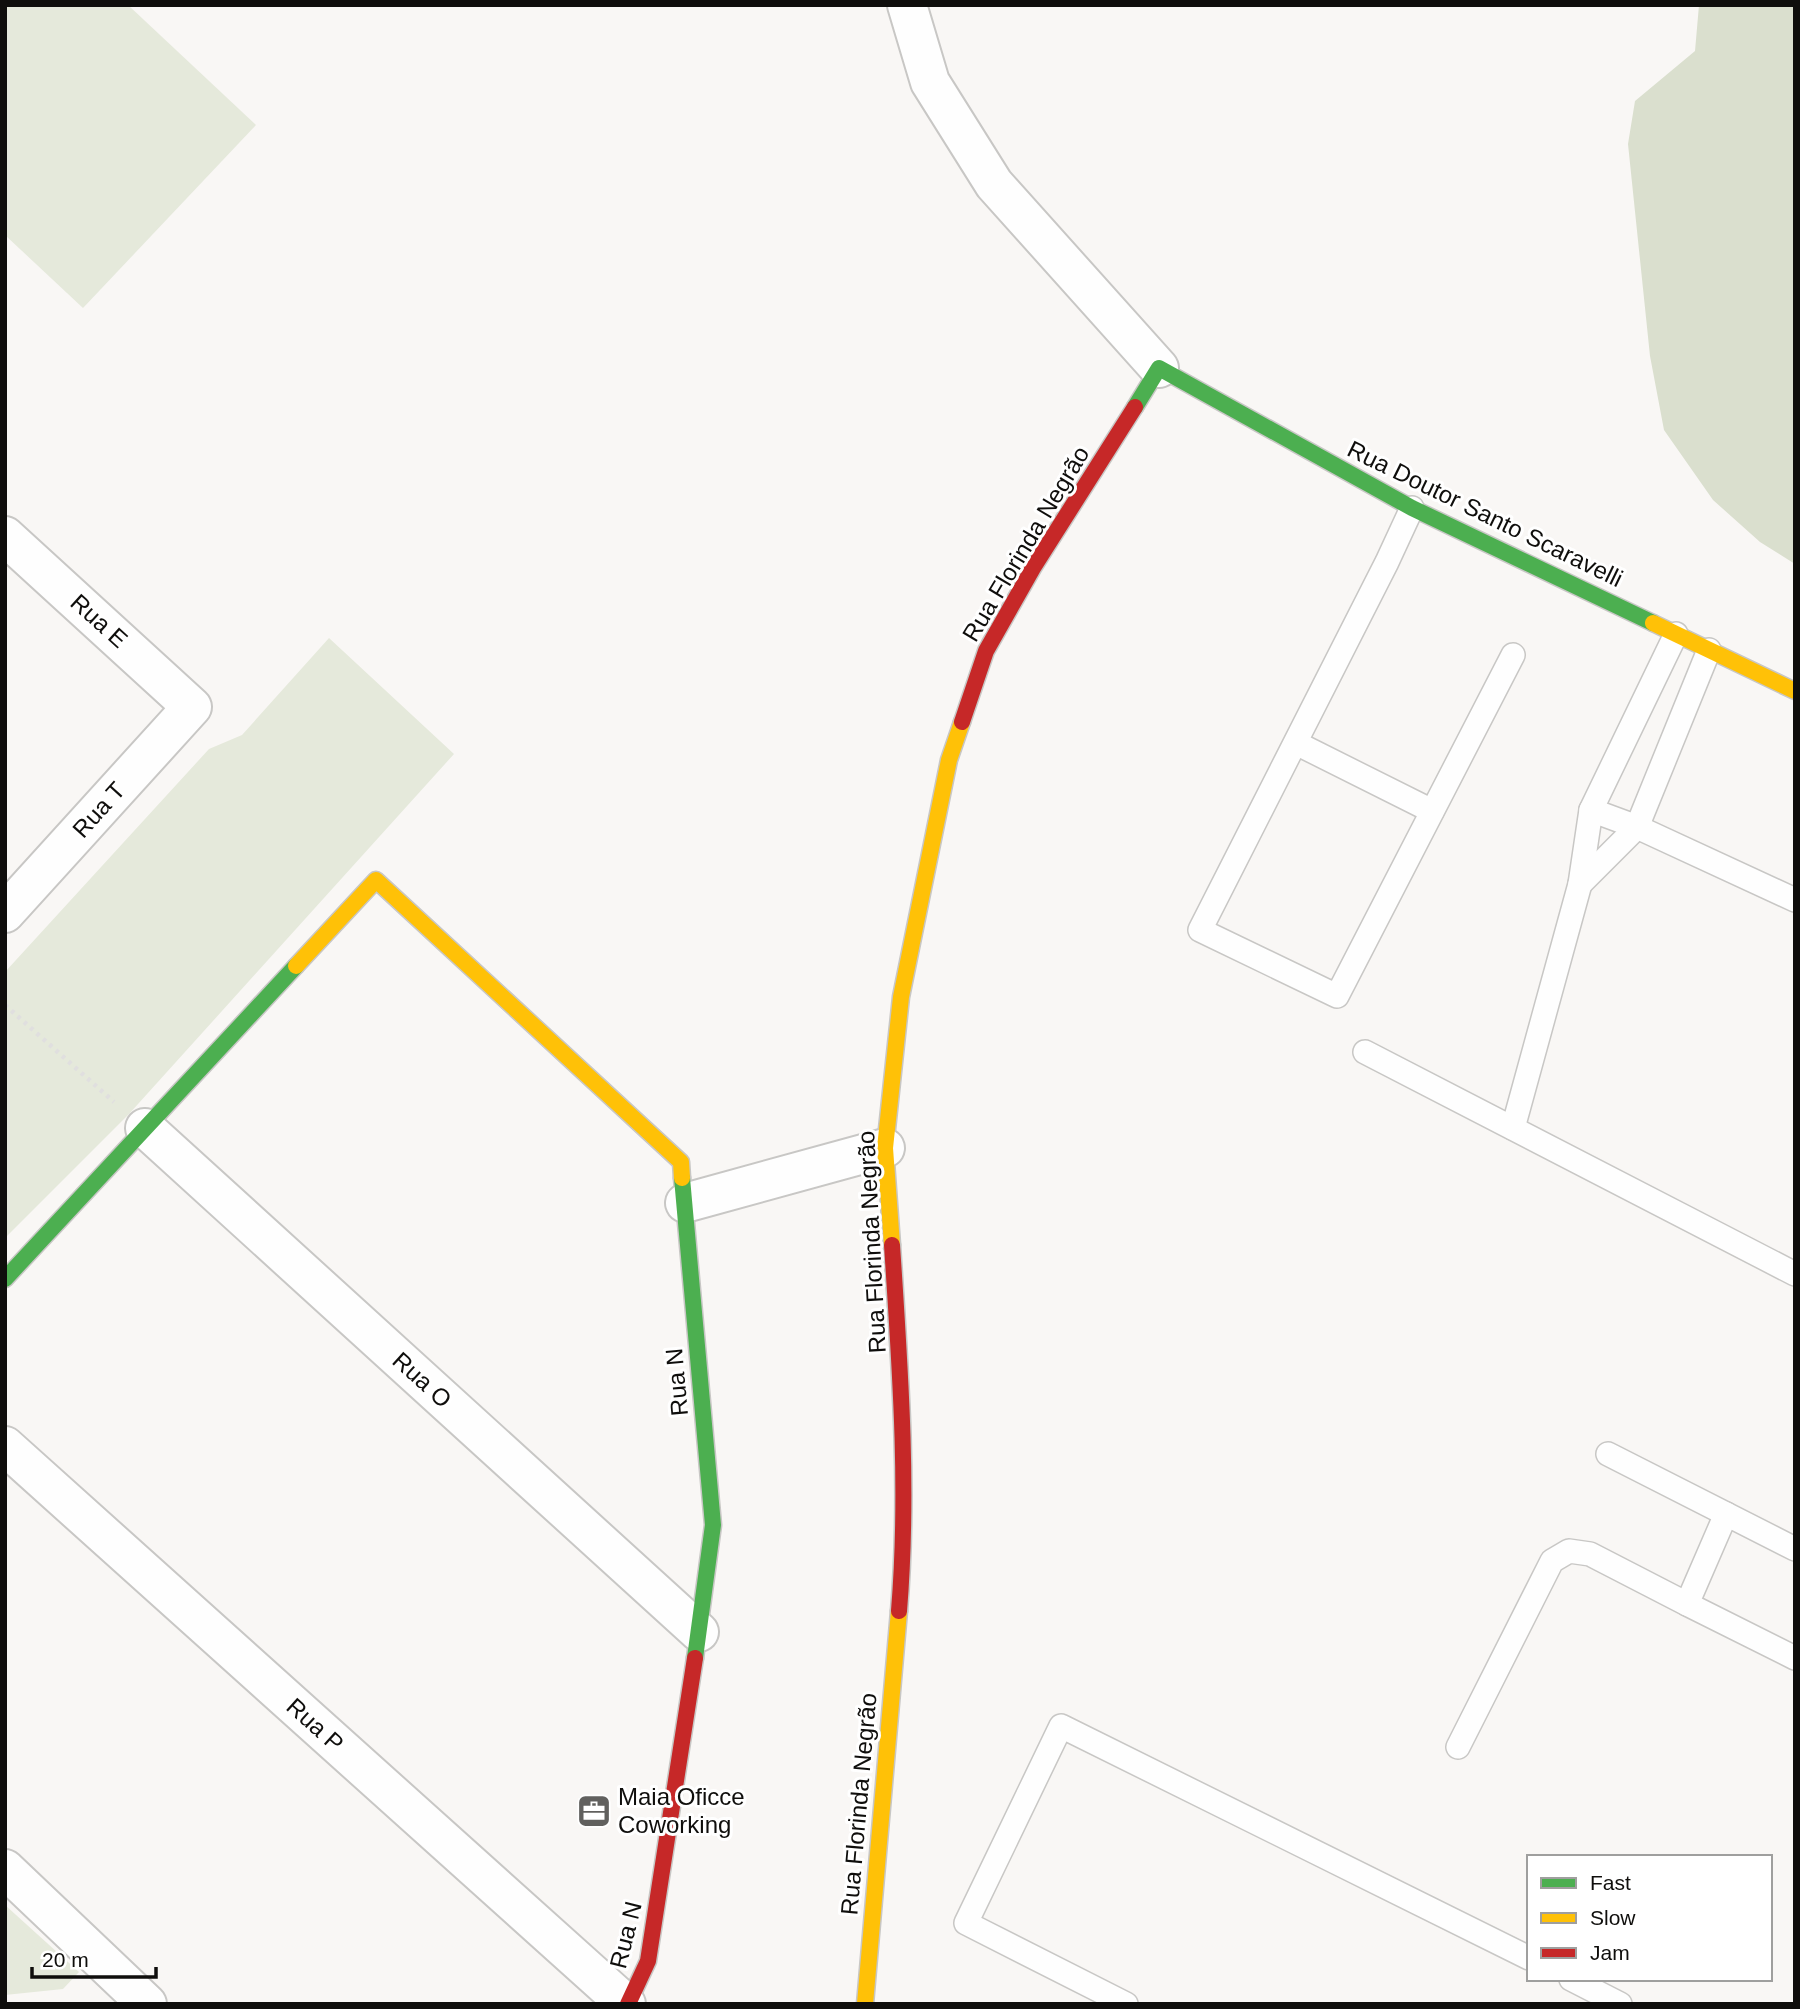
<svg xmlns="http://www.w3.org/2000/svg" width="1800" height="2009" font-family="Arial,sans-serif">
  <style>
    .green { fill: #e5e9db }
    .forest { fill: #dadfce }
    .building { fill: #dedcdc; stroke: #c6c5c5; stroke-width: 2 }
    .lines { fill: none; stroke-linecap: round; stroke-linejoin: round }
    .lane-casing { stroke: #c8c7c5; stroke-width: 26 }
    .street-casing { stroke: #c8c7c5; stroke-width: 42 }
    .fast-casing { stroke: #c8c7c5; stroke-width: 19 }
    .slow-casing { stroke: #c8c7c5; stroke-width: 19 }
    .jam-casing { stroke: #c8c7c5; stroke-width: 19 }
    .path { stroke: #e0dfdf; stroke-width: 4.5; stroke-dasharray: 3.5 5; stroke-linecap: butt }
    .lane { stroke: #fefefe; stroke-width: 23 }
    .street { stroke: #fefefe; stroke-width: 38 }
    .fast { stroke: #4caf50; stroke-width: 16 }
    .slow { stroke: #ffc107; stroke-width: 16 }
    .jam { stroke: #c62828; stroke-width: 16 }
    .labels { text-anchor: middle; stroke-width: 6; stroke-linejoin: round; paint-order: stroke }
    .street-label { font-size: 24px; fill: #0f0e0c; stroke: #fff }
    .poi-label { font-size: 24px; fill: #0f0e0c; stroke: #fff; text-anchor: start }
  </style>
  <rect width="100%" height="100%" fill="#f9f7f5"/>
  <g class="green">
    <polygon points="5,5 128,5 256,125 83,308 5,235"/>
    <polygon points="329,638 454,754 129,1114 5,1238 5,972 209,749 242,735"/>
    <polygon points="5,1905 79,1972 63,1989 5,1995"/>
  </g>
  <polygon class="forest" points="1699,5 1795,5 1795,564 1760,542 1713,500 1664,430 1650,356 1628,144 1635,101 1695,51"/>
  <polygon class="building" points="590,1799 608,1809 596,1824 580,1813"/>
  <g class="lines">
    <g class="lane-casing">
      <g id="lane">
        <polyline points="1412,508 1387,562 1200,930 1337,996 1513,655"/>
        <polyline points="1296,743 1432,811"/>
        <polyline points="1591,810 1637,827 1795,900"/>
        <polyline points="1580,884 1637,827 1709,650"/>
        <polyline points="1365,1052 1795,1274"/>
        <polyline points="1513,1128 1580,884 1591,810 1676,634"/>
        <polyline points="1608,1454 1795,1549"/>
        <polyline points="1726,1514 1687,1604 1795,1658"/>
        <polyline points="1458,1747 1552,1561 1569,1551 1590,1554 1687,1604"/>
        <polyline points="1571,1979 1620,2004"/>
        <polyline points="1126,2004 966,1923 1061,1726 1529,1958"/>
      </g>
    </g>
    <g class="street-casing">
      <g id="street">
        <polyline points="907,5 930,82 994,184 1159,368"/>
        <polyline points="5,536 192,707 5,913"/>
        <polyline points="145,1128 699,1632"/>
        <polyline points="685,1203 885,1148"/>
        <polyline points="5,1446 626,2004"/>
        <polyline points="5,1869 147,2004"/>
      </g>
    </g>
    <g class="fast-casing">
      <g id="fast">
        <polyline points="1135,407 1159,368 1412,508 1653,623"/>
        <polyline points="682,1178 713,1525 695,1658"/>
        <polyline points="5,1279 296,966"/>
      </g>
    </g>
    <g class="slow-casing">
      <g id="slow">
        <polyline points="1653,623 1795,691"/>
        <polyline points="296,966 376,880 681,1162 682,1178"/>
        <polyline points="892,1245 885,1148 901,997 949,760 962,722"/>
        <polyline points="865,2004 899,1611"/>
      </g>
    </g>
    <g class="jam-casing">
      <g id="jam">
        <polyline points="962,722 986,651 1033,568 1135,407"/>
        <path d="M892,1245C900,1367 909,1489 899,1611"/>
        <polyline points="628,2004 648,1961 695,1658"/>
      </g>
    </g>
    <polyline class="path" points="5,1005 114,1102"/>
    <use href="#lane" class="lane"/>
    <use href="#street" class="street"/>
    <use href="#fast" class="fast"/>
    <use href="#slow" class="slow"/>
    <use href="#jam" class="jam"/>
  </g>
  <defs>
    <g id="office-square" transform="scale(1.75)"><rect x="-9" y="-9" width="18" height="18" rx="4" fill="#61605e" stroke="#fff"/><path d="M-6-3h4V-5.5h4V-3h4V5H-6ZM-1-4.5V-3h2v-1.5ZM-6 0V1H6V0Z" fill="#fff"/></g>
  </defs>
  <g fill-rule="evenodd">
    <use href="#office-square" x="594" y="1811"/>
  </g>
  <g class="labels">
    <g class="street-label">
      <text transform="translate(1485 514) rotate(26)" y="8">Rua Doutor Santo Scaravelli</text>
      <text transform="translate(1026 544) rotate(-59)" y="8">Rua Florinda Negrão</text>
      <text transform="translate(99 621) rotate(42)" y="8">Rua E</text>
      <text transform="translate(99 810) rotate(-48)" y="8">Rua T</text>
      <text transform="translate(872 1242) rotate(-93)" y="8">Rua Florinda Negrão</text>
      <text transform="translate(422 1380) rotate(42)" y="8">Rua O</text>
      <text transform="translate(677 1382) rotate(-95)" y="8">Rua N</text>
      <text transform="translate(315 1725) rotate(42)" y="8">Rua P</text>
      <text transform="translate(859 1804) rotate(-85)" y="8">Rua Florinda Negrão</text>
      <text transform="translate(626 1935) rotate(-76)" y="8">Rua N</text>
    </g>
    <g class="poi-label">
      <text x="618" y="1805">Maia Oficce<tspan x="618" dy="28">Coworking</tspan></text>
    </g>
  </g>
  <rect width="1800" height="2009" fill="none" stroke="#0f0e0c" stroke-width="14"/>
  <rect x="1527" y="1855" width="245" height="126" fill="#ffffff" stroke="#9f9f9e" stroke-width="2"/>
  <rect x="1541" y="1878" width="35" height="10" fill="#4caf50" stroke="#9f9f9e" stroke-width="2"/>
  <text x="1590" y="1890" font-size="21" fill="#0f0e0c">Fast</text>
  <rect x="1541" y="1913" width="35" height="10" fill="#ffc107" stroke="#9f9f9e" stroke-width="2"/>
  <text x="1590" y="1925" font-size="21" fill="#0f0e0c">Slow</text>
  <rect x="1541" y="1948" width="35" height="10" fill="#c62828" stroke="#9f9f9e" stroke-width="2"/>
  <text x="1590" y="1960" font-size="21" fill="#0f0e0c">Jam</text>
  <path d="M32 1967v10h124v-10" fill="none" stroke="#0f0e0c" stroke-width="3.5"/>
  <text x="42" y="1967" font-size="21" fill="#0f0e0c" stroke="#ffffff" stroke-width="5" paint-order="stroke">20 m</text>
</svg>
